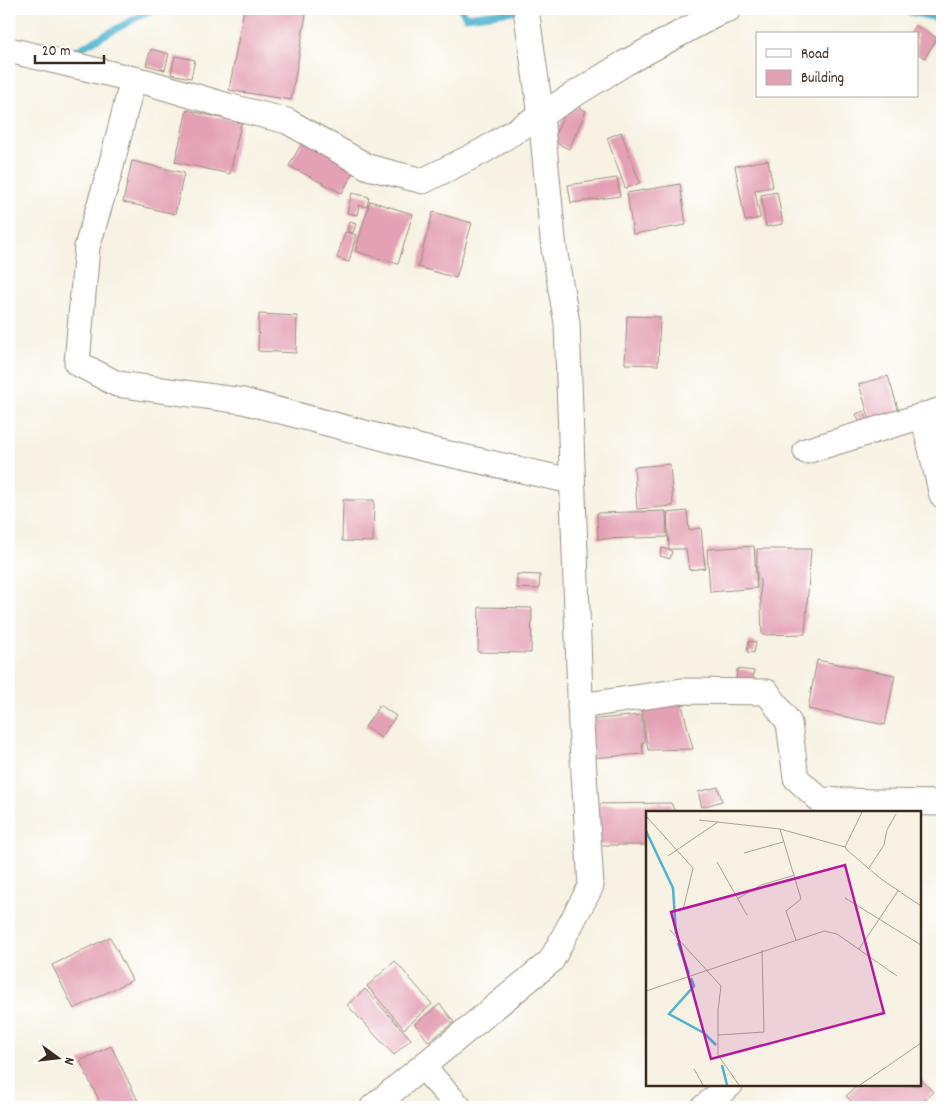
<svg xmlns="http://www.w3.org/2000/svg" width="951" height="1116" font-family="Dekko,sans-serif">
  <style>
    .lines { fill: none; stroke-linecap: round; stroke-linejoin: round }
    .stream { stroke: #50b3cf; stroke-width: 7 }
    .building { fill: #e4a1b5 }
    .street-casing { stroke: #998e80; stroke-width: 27 }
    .street { stroke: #fff; stroke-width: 25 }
    .inset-river { fill: none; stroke: #50b3cf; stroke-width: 2.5 }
    .inset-road { fill: none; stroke: #aca294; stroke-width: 1 }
    .view { fill: #b5179e; fill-opacity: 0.15; stroke: #b5179e; stroke-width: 2.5 }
    .inset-edge { fill: none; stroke: #3b2a1e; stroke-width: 2.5 }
  </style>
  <rect width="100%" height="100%" fill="#fff"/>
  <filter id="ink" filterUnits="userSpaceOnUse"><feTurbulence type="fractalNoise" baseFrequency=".02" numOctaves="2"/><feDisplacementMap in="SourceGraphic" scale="10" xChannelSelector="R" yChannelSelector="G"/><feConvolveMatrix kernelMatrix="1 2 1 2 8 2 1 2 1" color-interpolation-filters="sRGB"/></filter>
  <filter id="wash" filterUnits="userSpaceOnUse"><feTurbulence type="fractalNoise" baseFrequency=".0096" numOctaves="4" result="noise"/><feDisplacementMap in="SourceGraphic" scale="20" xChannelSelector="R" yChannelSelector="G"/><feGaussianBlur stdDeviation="1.12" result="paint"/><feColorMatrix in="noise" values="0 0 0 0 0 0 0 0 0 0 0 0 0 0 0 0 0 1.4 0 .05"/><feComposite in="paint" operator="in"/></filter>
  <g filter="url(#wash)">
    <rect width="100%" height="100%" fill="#f7f2e3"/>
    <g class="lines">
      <g class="stream">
        <polyline points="461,9 466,17 522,10"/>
        <polyline points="896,9 942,19"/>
        <polyline points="66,56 153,9"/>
      </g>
    </g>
    <g id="blocks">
      <g class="building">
        <polygon points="244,9 307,9 291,100 229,90"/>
        <polygon points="915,25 937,38 925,58 917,53 917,34 910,34"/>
        <polygon points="151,49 169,54 165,70 146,65"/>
        <polygon points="175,56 195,60 191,78 171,74"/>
        <polygon points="570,103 586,111 569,149 552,141"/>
        <polygon points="187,110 241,123 230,174 175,162"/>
        <polygon points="621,132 640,183 625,188 607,138"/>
        <polygon points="305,137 357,165 342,193 289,166"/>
        <polygon points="768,160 773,187 755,190 760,218 745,221 735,166"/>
        <polygon points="132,161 184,173 175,214 123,202"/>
        <polygon points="617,178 620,196 571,203 568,185"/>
        <polygon points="680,184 686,225 633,234 627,193"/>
        <polygon points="777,192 783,224 766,227 761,195"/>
        <polygon points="352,193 369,197 367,207 359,205 357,215 347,213"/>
        <polygon points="370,201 413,214 398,264 355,251"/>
        <polygon points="433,212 472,223 456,278 418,267"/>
        <polygon points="349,222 356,224 353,233 347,231"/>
        <polygon points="345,232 356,235 349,262 337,258"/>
        <polygon points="259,314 297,316 296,353 258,351"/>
        <polygon points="627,316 660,317 658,365 625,364"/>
        <polygon points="888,376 899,412 870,421 859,384"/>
        <polygon points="864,411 868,422 861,425 856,414"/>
        <polygon points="670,464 673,506 637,509 634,467"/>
        <polygon points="343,500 374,500 373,542 342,541"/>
        <polygon points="666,511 667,537 598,539 597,513"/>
        <polygon points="687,511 689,530 701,528 705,568 689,570 686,549 669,549 667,513"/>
        <polygon points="754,546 757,588 710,592 707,549"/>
        <polygon points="662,548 672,551 670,559 660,556"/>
        <polygon points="757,549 811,549 805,634 762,635 760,580 757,579"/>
        <polygon points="517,574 540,575 539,589 517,588"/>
        <polygon points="479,607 532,608 531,653 478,652"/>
        <polygon points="749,641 756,642 754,653 747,652"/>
        <polygon points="817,660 895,675 885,725 808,709"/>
        <polygon points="737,669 754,671 751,691 735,689"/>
        <polygon points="680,697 693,749 648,750 641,704"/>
        <polygon points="380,705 396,716 381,738 365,727"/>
        <polygon points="641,715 645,742 642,742 643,754 591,758 586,720"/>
        <polygon points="718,787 722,801 702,807 698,792"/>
        <polygon points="671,803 675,812 647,812 647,843 645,845 593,845 593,804"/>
        <polygon points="110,937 132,980 74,1009 52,965"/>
        <polygon points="395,961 432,1004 404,1029 367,986"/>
        <polygon points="365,989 411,1039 394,1055 347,1005"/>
        <polygon points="440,1004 454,1022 429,1042 415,1024"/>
        <polygon points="111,1046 141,1107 102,1107 80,1061"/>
        <polygon points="920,1078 933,1092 916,1107 857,1107 846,1096 858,1085 920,1085"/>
      </g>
    </g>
  </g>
  <g filter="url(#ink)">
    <use href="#blocks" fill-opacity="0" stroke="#998e80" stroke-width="1"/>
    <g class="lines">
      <g class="street-casing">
        <g id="street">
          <polyline points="9,52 13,51 150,83 231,107 287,121 368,167 423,181 483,151 625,63 722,11 729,9"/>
          <polyline points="133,79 109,174 87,247 77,363 117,384 243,401 422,448 571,481"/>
          <polyline points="923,415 942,495"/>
          <polyline points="806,451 942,410"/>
          <polyline points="580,706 682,691 767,692 789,723 796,778 820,800 877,802 942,803"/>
          <polyline points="423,1067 459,1107"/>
          <polyline points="373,1107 551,961 591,886 581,725 567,323 554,249 541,116 526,9"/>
          <polyline points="704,1107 730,1085"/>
        </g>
      </g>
      <use href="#street" class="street"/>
    </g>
  </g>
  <g transform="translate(646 811)">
    <rect width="275" height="275" fill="#f7f2e3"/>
    <path class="inset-river" d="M0,20L27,77L30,123M32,132L43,163M45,167L48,175L23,203L58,222L70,234M76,254L81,274"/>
    <path class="inset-road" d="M216,1L199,36L201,39L235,68L275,95M0,5L47,57L37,99M53,9L134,18L199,36M134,18L155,88L140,100L150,129M98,42L137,31M22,45L72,11M71,51L101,104M223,57L238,34L241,19L250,3M199,87L275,134M91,88L115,74L149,64M24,119L75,175L72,199V244L93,274M213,138L252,80M0,180L178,120L191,123L251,165M72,224L118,221L116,139M48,258L57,274M214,274L275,232"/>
    <path class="view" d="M199,54L238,202L65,248L25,101Z"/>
    <rect width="275" height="275" class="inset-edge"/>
  </g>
  <rect width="951" height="1116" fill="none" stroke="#fff" stroke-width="30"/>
  <rect x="756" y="32" width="162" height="65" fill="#ffffff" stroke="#b1aaa5"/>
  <rect x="766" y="49" width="25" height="8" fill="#ffffff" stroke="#b1aaa5"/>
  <text x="801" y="58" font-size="15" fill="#3b2a1e">Road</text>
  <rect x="766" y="70" width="25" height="15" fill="#e4a1b5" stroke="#b1aaa5"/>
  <text x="801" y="82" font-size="15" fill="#3b2a1e">Building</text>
  <g transform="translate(58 1058) rotate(105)" stroke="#ffffff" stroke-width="4" paint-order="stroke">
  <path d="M0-4L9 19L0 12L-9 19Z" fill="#3b2a1e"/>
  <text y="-8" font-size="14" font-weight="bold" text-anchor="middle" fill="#3b2a1e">N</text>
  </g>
  <path d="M35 55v8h69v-8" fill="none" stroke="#3b2a1e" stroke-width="2.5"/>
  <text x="42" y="55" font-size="15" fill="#3b2a1e" stroke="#ffffff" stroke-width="4" paint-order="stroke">20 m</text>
</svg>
